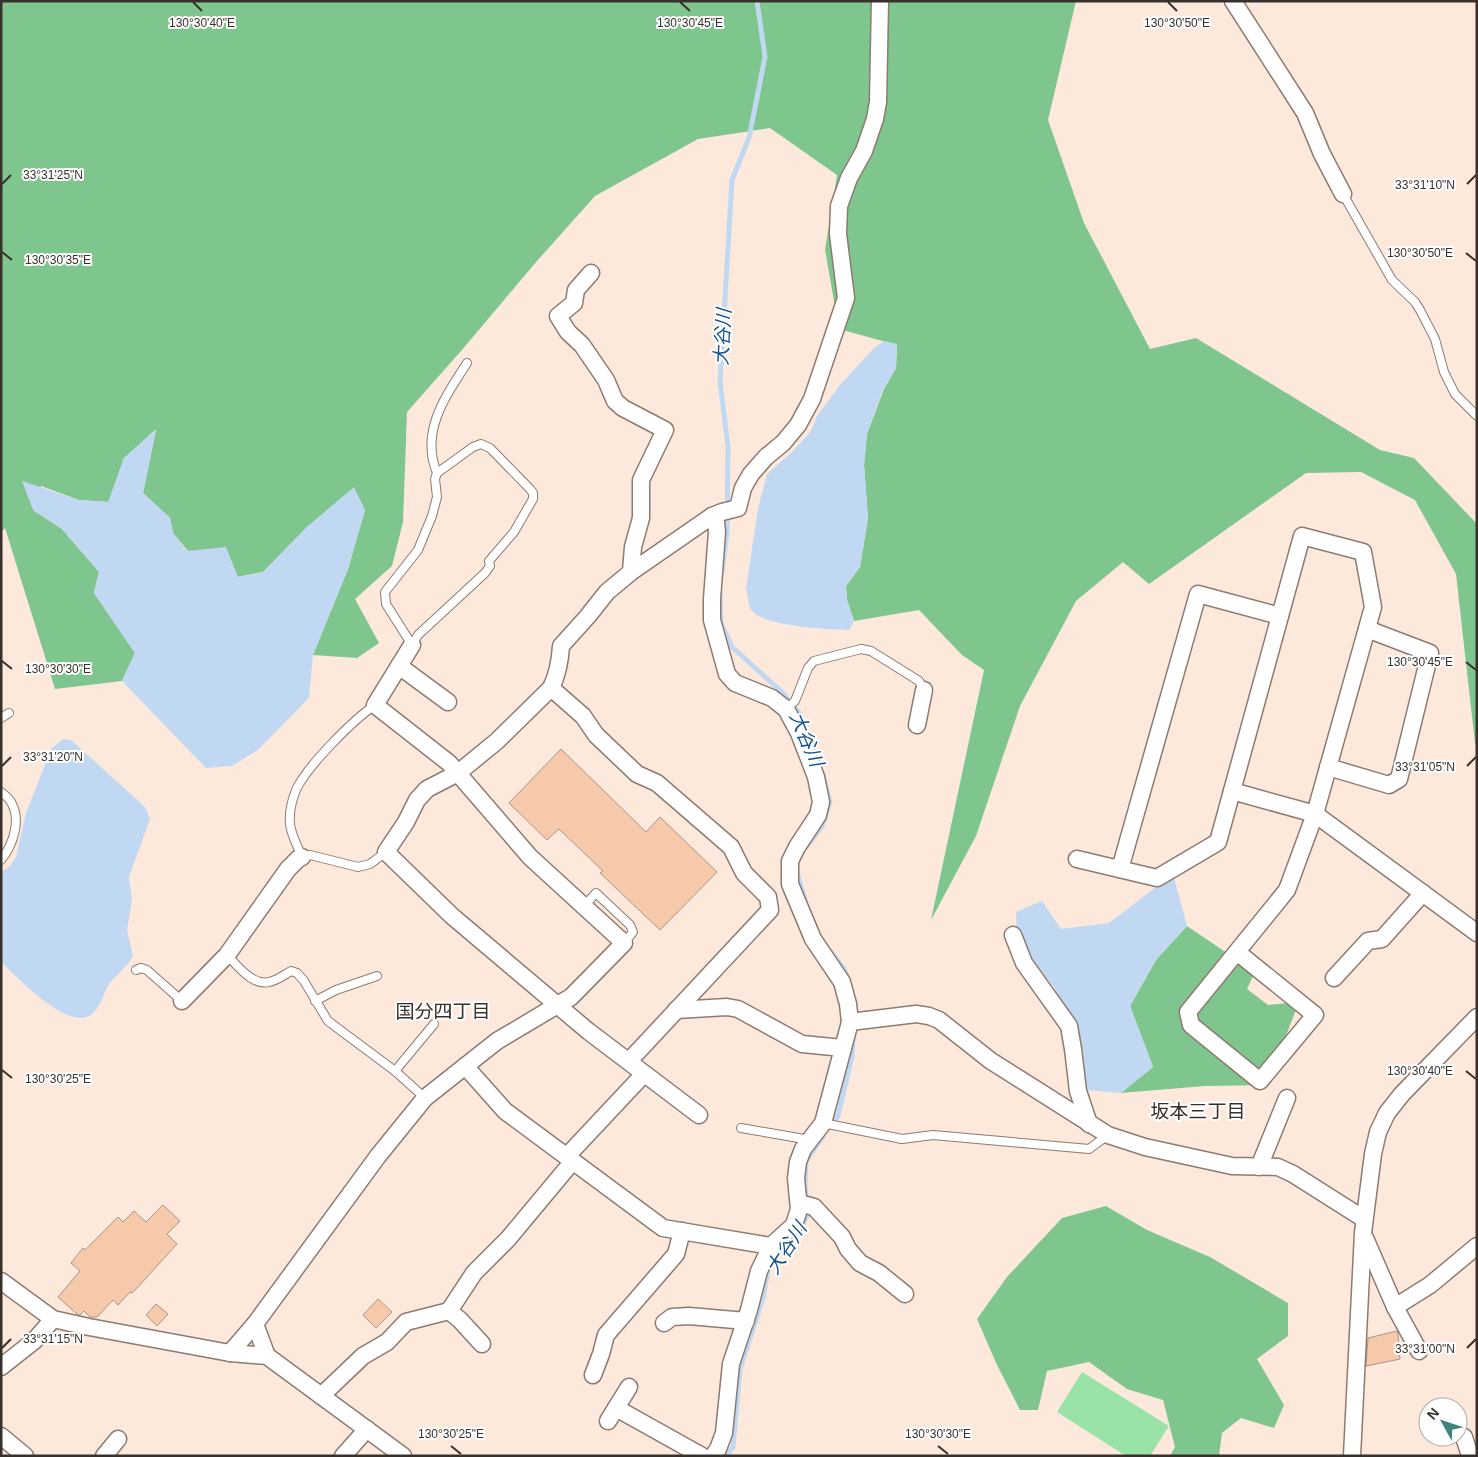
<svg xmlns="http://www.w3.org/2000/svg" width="1478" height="1457" font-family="Helvetica,'Noto Sans JP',sans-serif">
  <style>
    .green { fill: #99e2a8 }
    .forest { fill: #7ec68e }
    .water { fill: #c1d8f2 }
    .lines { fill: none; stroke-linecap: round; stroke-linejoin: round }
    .stream { stroke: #c1d8f2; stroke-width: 5 }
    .building { fill: #f5c9aa; stroke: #a8968a }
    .service-casing { stroke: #8c7b70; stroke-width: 10 }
    .minor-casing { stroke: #8c7b70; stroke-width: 19 }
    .service { stroke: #fff; stroke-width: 8 }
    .minor { stroke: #fff; stroke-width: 16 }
    .ticks { fill: none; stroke: #38302b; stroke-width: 2 }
    .labels { text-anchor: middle; stroke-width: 4; stroke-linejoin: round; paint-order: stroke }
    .water-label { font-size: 19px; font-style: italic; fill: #15528b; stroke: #fff }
    .neighbourhood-label { font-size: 19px; fill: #38302b; stroke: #fff }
    .ticks-label { font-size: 12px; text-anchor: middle; fill: #38302b; stroke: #fff; stroke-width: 4; stroke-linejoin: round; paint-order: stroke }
  </style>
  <rect width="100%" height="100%" fill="#fde9dc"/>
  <polygon class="green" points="1082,1372 1169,1426 1150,1456 1126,1456 1057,1412"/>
  <g class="forest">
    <polygon points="1,1 1076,1 1048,120 1084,223 1150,349 1196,338 1380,450 1414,458 1477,524 1477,747 1475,743 1456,574 1415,500 1361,472 1306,473 1149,584 1123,562 1076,601 1020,706 976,836 931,920 984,670 962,655 919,610 854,621 847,600 846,586 860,567 868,518 864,465 867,434 884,389 896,368 897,345 839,329 825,250 837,175 770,128 698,139 595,196 537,261 461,351 407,412 403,522 392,566 355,599 379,643 357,658 313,655 348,569 365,510 308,526 263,572 237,577 188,551 173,533 170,518 143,493 156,430 124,458 109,502 79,500 41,486 33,510 62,529 99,572 94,593 135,653 122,681 55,689 5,528 1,533"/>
    <polygon points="1187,926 1255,972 1247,989 1268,1005 1299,1002 1267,1085 1205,1086 1121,1093 1153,1067 1130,1006 1156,960"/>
    <polygon points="1106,1206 1147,1230 1210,1257 1288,1303 1288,1336 1257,1359 1284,1405 1274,1428 1241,1418 1222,1433 1219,1456 1170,1456 1175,1447 1163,1400 1127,1389 1089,1362 1047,1371 1038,1410 1020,1410 997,1365 977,1319 1007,1277 1062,1218"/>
  </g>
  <g class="water">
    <path d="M885,341L897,344L896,368L882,392L867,434L864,465L868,517L860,567L846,586L847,600L854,621L849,630C829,629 760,627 750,608C748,603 748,595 746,589L758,508L767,474L793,451L811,431L817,416L839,386L875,347Z"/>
    <polygon points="156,429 143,493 170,518 173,533 187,551 226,547 238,577 263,572 308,526 354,487 365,510 348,569 313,655 309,698 259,749 232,766 206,768 122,681 135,653 94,593 99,572 62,529 33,510 22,481 79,500 108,502 124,458"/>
    <path d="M63,739L71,740L145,807L150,819L129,877L132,899L127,930L133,956C127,968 115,975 108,986C103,995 101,1005 93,1013C71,1035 16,976 1,962V873L10,866L16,857L26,813L51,749Z"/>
    <polygon points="1173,874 1187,926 1156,960 1130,1006 1153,1067 1121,1093 1086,1090 1078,1038 1054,987 1017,941 1016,912 1042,901 1061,929 1109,923"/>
  </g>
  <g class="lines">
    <g class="stream">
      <polyline points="722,572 727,532 728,447 720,382 732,180 749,138 765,57 757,1"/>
      <polyline points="720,592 721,623 732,647 784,694 800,714 806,730"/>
      <polyline points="807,846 822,826 830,802 823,775"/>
      <polyline points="796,869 805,900"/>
      <polyline points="831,952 844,969 848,978"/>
      <polyline points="831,1125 838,1116 852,1056 853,1038"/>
      <polyline points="797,1232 802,1227 808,1213 805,1186 806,1161 823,1136"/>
      <polyline points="726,1456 733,1447 740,1369 763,1298 768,1269 788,1241"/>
    </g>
  </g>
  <g class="building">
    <polygon points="561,749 646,832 660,817 717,872 660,930 600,873 603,871 559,829 547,840 509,803"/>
    <polygon points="163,1205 180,1221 167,1234 177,1244 138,1287 132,1293 130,1292 118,1305 113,1300 97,1317 90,1317 84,1311 80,1315 77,1314 58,1297 80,1271 71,1263 83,1248 85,1250 118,1217 123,1222 134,1211 146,1222"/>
    <polygon points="378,1299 392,1312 376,1328 363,1315"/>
    <polygon points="156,1304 168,1314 157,1326 146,1315"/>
    <polygon points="1397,1331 1398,1334 1400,1359 1366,1366 1368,1338"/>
  </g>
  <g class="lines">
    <g class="service-casing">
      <g id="service">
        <polyline points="1343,194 1392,280 1415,302 1420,310 1435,339 1444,372 1455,394 1477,416"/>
        <polygon points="481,444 490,448 530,489 533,493 533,499 514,532 489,561 490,566 485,573 418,635 412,645 386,604 385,592 418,550 432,516 437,497 435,479 437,473 473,447"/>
        <path d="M437,473C420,432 445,397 467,363"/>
        <path d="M375,705C353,720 307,766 296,790C292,800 289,814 290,824C291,835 298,847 302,857L310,855L358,867L370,864L386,852"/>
        <polyline points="786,709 795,701 808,668 814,661 861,649 871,651 919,681 924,690"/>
        <polyline points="1,718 9,713"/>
        <path d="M1,792C5,795 10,799 12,804C21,821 13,845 1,860"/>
        <polyline points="584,906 596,893 630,925 633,932 624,943"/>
        <path d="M227,955C237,965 252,986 269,982C276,981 284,975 291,971L297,973L304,981L328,1021L395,1071L425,1098"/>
        <polyline points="136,970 141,968 147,970 182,1001"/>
        <polyline points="315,1001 336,990 377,976"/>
        <polyline points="395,1071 434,1024"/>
        <polyline points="823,1123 902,1139 933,1135 1089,1149 1108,1135"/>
        <polyline points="741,1128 810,1140"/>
      </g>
    </g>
    <g class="minor-casing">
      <g id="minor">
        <polyline points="1233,1 1305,113 1322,154 1343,194"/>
        <polyline points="591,273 576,290 574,303 558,316 568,332 582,345 606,380 615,401 623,408 665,430 641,480 641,518 633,547 631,572"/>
        <polyline points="712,516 716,522 717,532 712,599 712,620 727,674 735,683 772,698 786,709 799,733 816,777 821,802 818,815 797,847 790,861 790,884 813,939 842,982 848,1004 850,1022 823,1123 803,1149 798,1162 796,1178 799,1209 794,1225 771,1246 759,1271 749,1310 731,1364 724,1433 718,1449 713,1456"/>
        <polyline points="399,666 448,702"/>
        <polyline points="551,688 583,716 596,735 637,774 657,783 731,847 744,873 768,897 770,910 629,1061"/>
        <polyline points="917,725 924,690"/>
        <polyline points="1328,767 1389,785 1399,779 1430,653 1367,629"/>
        <polyline points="1232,791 1315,814 1477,933"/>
        <polyline points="1077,859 1157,878 1218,842 1302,536 1363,552 1373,607 1315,814 1287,890 1188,1012 1191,1025 1260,1081 1315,1015 1237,952"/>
        <polyline points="1120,869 1198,594 1280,616"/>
        <polyline points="1013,935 1024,963 1069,1026 1073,1049 1078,1091 1089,1124"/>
        <polyline points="1334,978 1368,941 1382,939 1423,893"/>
        <polyline points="182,1001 227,955 288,869 298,859 302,857"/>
        <polyline points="676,1010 727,1007 738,1009 802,1044 843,1048"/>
        <polyline points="850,1022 916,1014 929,1016 939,1020 991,1061 1108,1135 1145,1147 1232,1166 1278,1167 1293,1174 1364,1219"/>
        <polyline points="465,1066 505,1111 663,1228 771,1246"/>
        <path d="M699,1115L588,1031L452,916L386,852L406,822L417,800L427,789L458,773L497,741L551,688C558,674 560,662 561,646L588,616L607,592L631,572L712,516L722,512L738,508L743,488L751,474L766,457L783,443L798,425L812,399L846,298L838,234L839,206L849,178L864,151L875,119L878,102L880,1"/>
        <polyline points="567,1156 644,1074"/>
        <polyline points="1259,1167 1287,1098"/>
        <polyline points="799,1203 814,1207 842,1237 848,1249 860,1263 879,1273 905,1294"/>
        <polyline points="1365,1238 1395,1307 1430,1285 1477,1246"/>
        <polyline points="1,1281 53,1319 89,1327 230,1353 267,1356 403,1456"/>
        <polyline points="1395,1307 1419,1351"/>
        <polyline points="664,1323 672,1317 689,1316 746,1321"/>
        <polyline points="255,1324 267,1356"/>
        <polyline points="482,1344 460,1320 449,1311 474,1273 508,1239 573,1161"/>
        <polyline points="230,1353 255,1324 378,1156 425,1098 497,1041 571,997 624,943 530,857 449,763 375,705 412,645"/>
        <polyline points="1,1367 34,1341 53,1319"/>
        <polyline points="593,1375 601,1354 606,1335 676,1254 682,1231"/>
        <polyline points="321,1396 363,1356 387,1342 406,1322 449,1311"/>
        <polyline points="616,1408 702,1456"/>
        <polyline points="608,1421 629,1387"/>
        <polyline points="1,1436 25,1456"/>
        <polyline points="1464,1437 1470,1456"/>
        <polyline points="104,1456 118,1439"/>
        <polyline points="343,1456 367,1429"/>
        <polyline points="1352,1456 1363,1233 1373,1154 1378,1132 1387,1113 1402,1094 1477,1017"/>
      </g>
    </g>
    <use href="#service" class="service"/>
    <use href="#minor" class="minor"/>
  </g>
  <path class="ticks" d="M193,2L202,11M680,2L690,11M1168,2L1177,11M2,184L11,175M1467,184L1476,175M2,252L12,260M1466,253L1476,261M2,661L12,669M1466,662L1476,670M2,766L11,757M1467,766L1476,757M2,1070L12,1078M1466,1071L1476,1079M2,1348L11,1339M1467,1348L1476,1339M451,1446L461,1454M938,1446L948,1454"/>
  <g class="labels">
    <g class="water-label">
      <text transform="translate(722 337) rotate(-87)" y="7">大谷川</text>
      <text transform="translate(807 739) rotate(67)" y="7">大谷川</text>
      <text transform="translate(786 1248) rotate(-57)" y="7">大谷川</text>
    </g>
    <g class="neighbourhood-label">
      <text x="443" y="1018">国分四丁目</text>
      <text x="1198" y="1118">坂本三丁目</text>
    </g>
  </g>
  <g class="ticks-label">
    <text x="1177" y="27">130°30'50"E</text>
    <text x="202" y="27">130°30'40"E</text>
    <text x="690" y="27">130°30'45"E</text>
    <text x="53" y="179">33°31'25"N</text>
    <text x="1425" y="189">33°31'10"N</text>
    <text x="1420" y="257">130°30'50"E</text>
    <text x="58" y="264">130°30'35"E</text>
    <text x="1420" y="666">130°30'45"E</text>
    <text x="58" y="673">130°30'30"E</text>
    <text x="53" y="761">33°31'20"N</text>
    <text x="1425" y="771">33°31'05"N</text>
    <text x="1420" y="1075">130°30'40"E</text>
    <text x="58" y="1083">130°30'25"E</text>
    <text x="53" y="1343">33°31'15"N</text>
    <text x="1425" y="1353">33°31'00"N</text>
    <text x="451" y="1438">130°30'25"E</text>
    <text x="938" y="1438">130°30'30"E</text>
  </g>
  <rect width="1478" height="1457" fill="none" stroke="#38302b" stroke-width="5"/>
  <g transform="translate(1443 1422) rotate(310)"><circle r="24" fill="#ffffff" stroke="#afacaa"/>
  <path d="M0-4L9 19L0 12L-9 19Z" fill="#3e847c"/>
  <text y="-8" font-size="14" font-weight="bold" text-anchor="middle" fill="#38302b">N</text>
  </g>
</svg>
